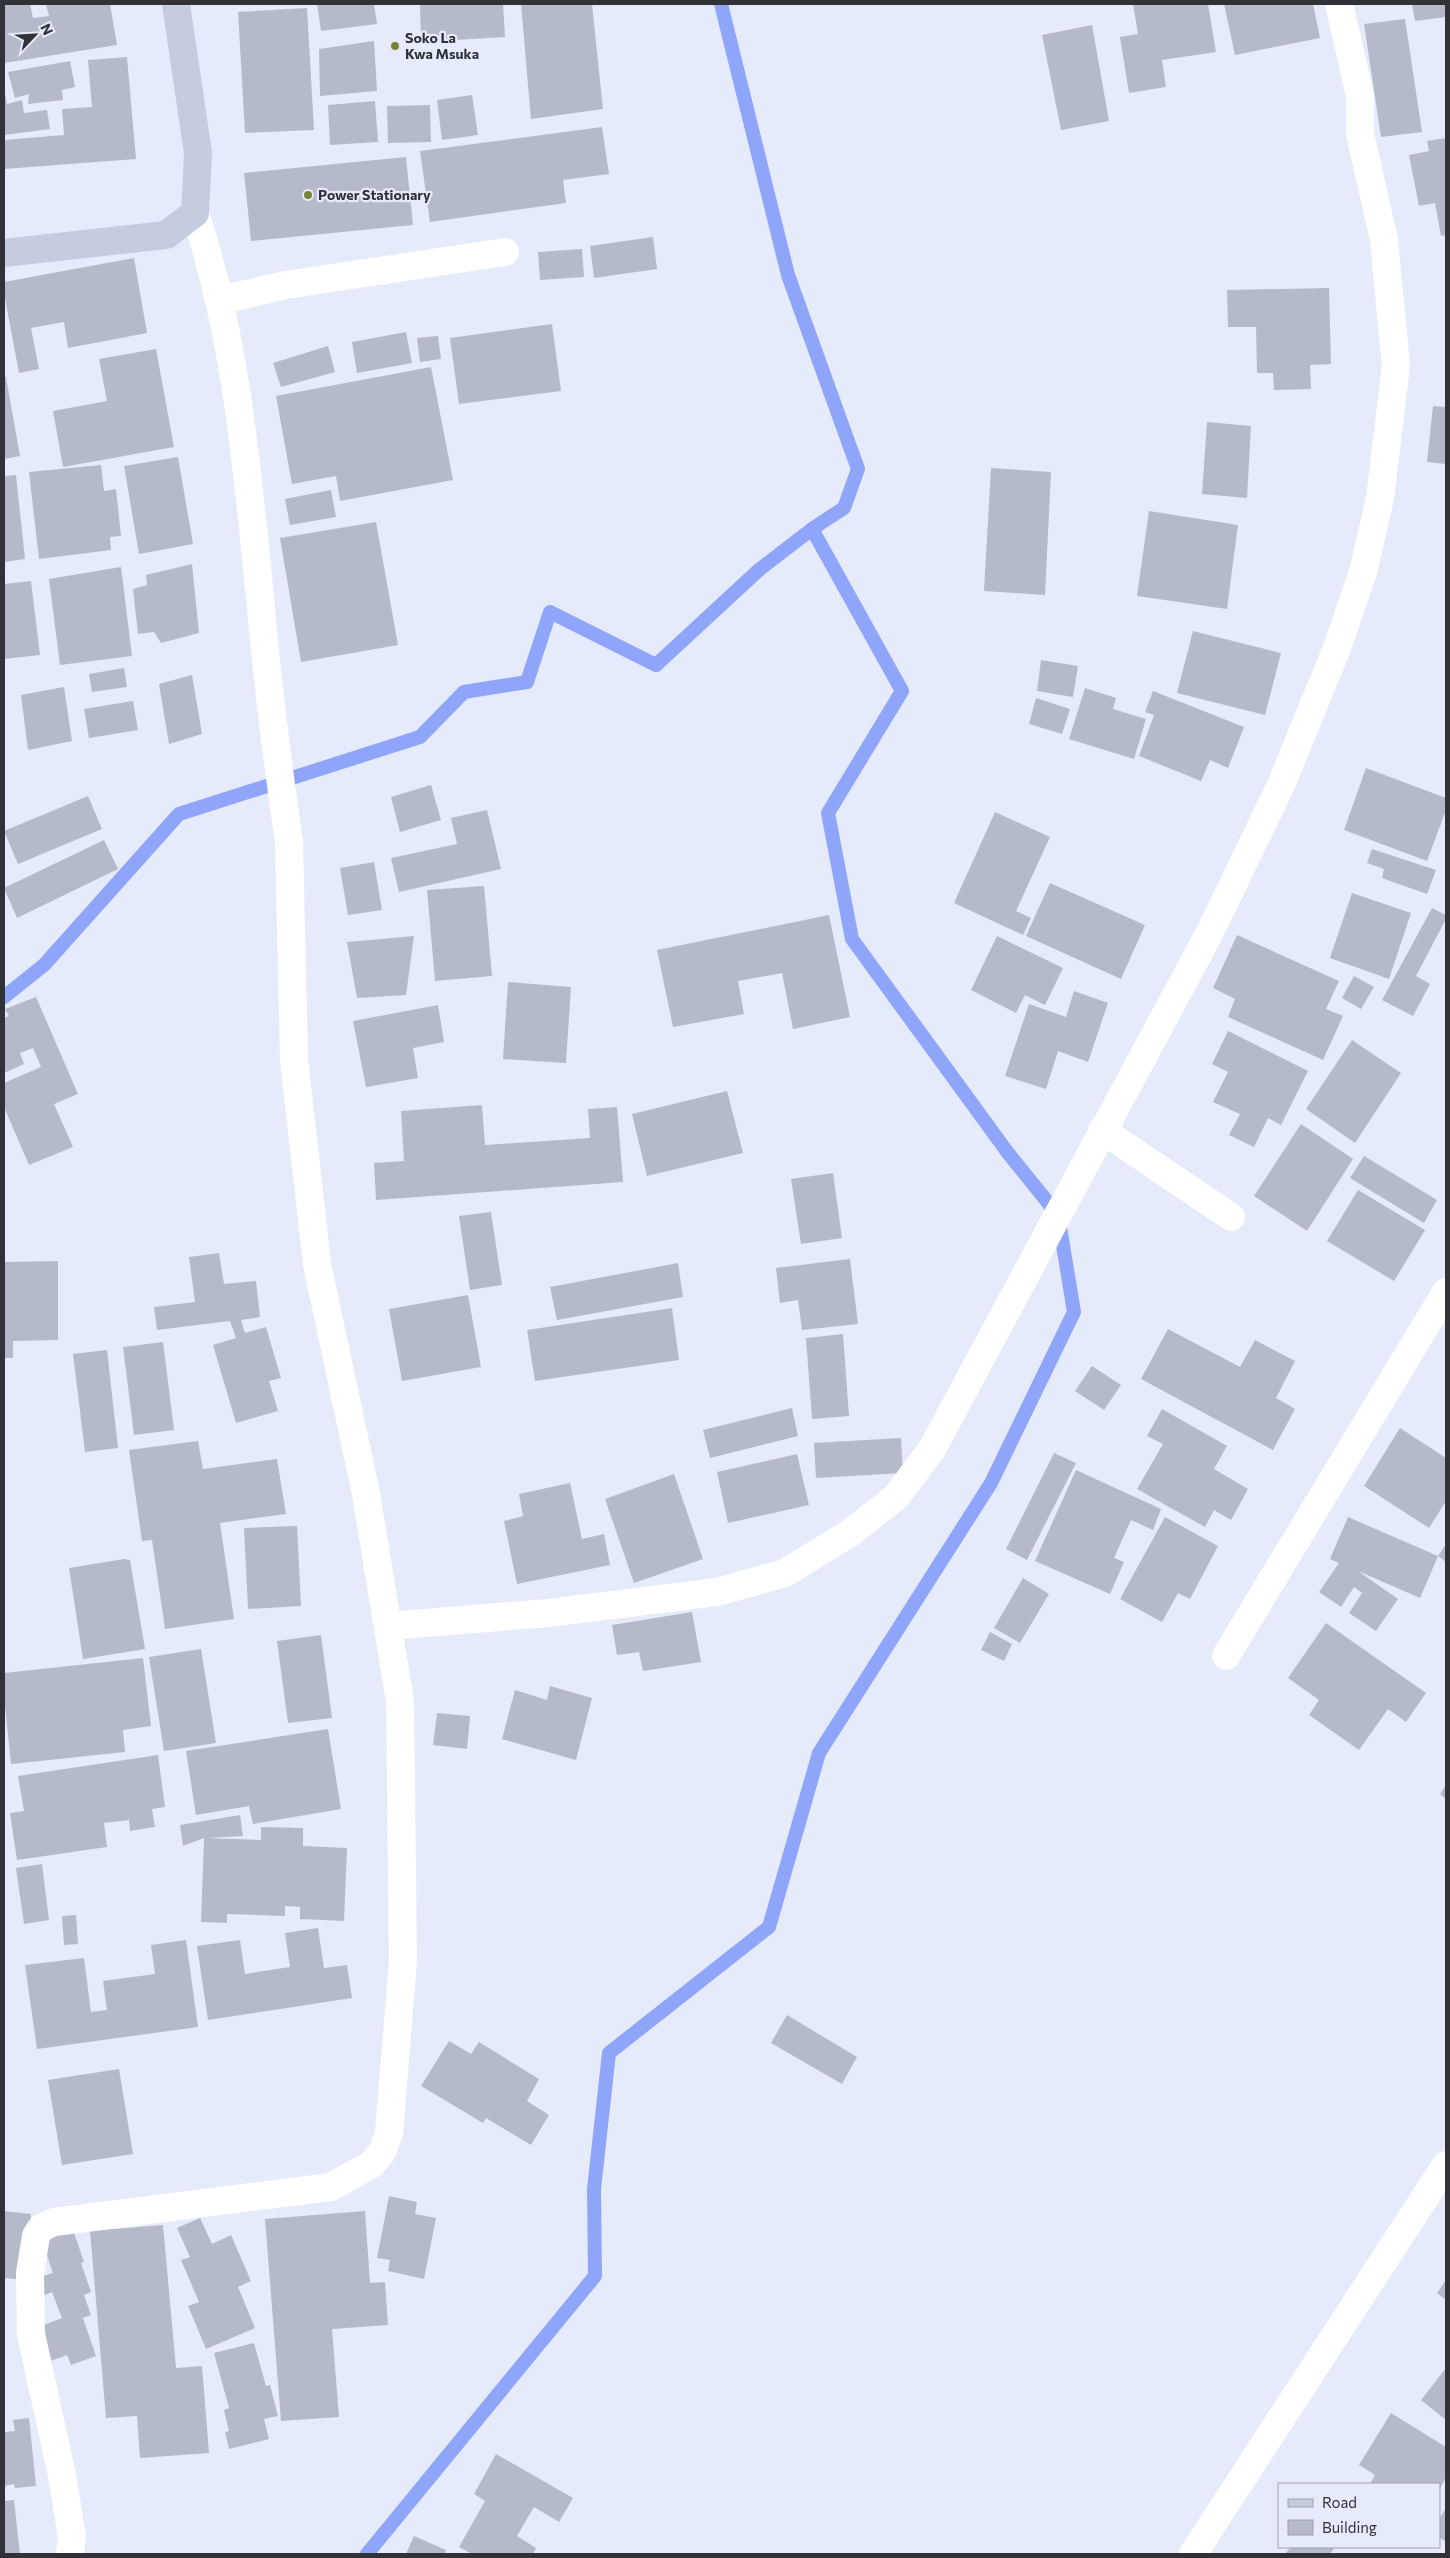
<svg xmlns="http://www.w3.org/2000/svg" width="1450" height="2558" font-family="Commissioner,sans-serif">
  <style>
    .lines { fill: none; stroke-linecap: round; stroke-linejoin: round }
    .stream { stroke: #8fa5f9; stroke-width: 14 }
    .building { fill: #b5baca }
    .minor { stroke: #fff; stroke-width: 28 }
    .tertiary { stroke: #fff; stroke-width: 28 }
    .secondary { stroke: #c5ccde; stroke-width: 28 }
    .poi-dot { fill: #738637; stroke: #e6ebfc; stroke-width: 2 }
    .labels { text-anchor: middle; stroke-width: 4.5; stroke-linejoin: round; paint-order: stroke }
    .poi-label { font-size: 14px; font-weight: bold; fill: #303238; stroke: #e6ebfc; text-anchor: start }
  </style>
  <rect width="100%" height="100%" fill="#e6ebfc"/>
  <g class="lines">
    <g class="stream">
      <polyline points="4,997 44,965 179,814 420,737 464,692 527,682 550,612 656,665 760,569 812,529 844,508 858,469 788,275 721,4"/>
      <polyline points="367,2554 595,2276 594,2189 609,2053 769,1927 819,1753 991,1483 1074,1312 1058,1215 1008,1153 852,939 828,813 902,691 812,529"/>
    </g>
  </g>
  <g class="building">
    <polygon points="4,4 30,4 33,18 49,16 46,4 110,4 117,45 4,63"/>
    <polygon points="317,4 374,4 377,24 321,31"/>
    <polygon points="420,4 503,4 505,37 421,42"/>
    <polygon points="521,4 592,4 603,109 531,119"/>
    <polygon points="1133,4 1208,4 1216,52 1162,60 1166,87 1129,93 1120,37 1138,34"/>
    <polygon points="1224,4 1313,4 1320,38 1235,55"/>
    <polygon points="1412,4 1446,4 1446,17 1415,21"/>
    <polygon points="307,8 314,130 245,133 238,12"/>
    <polygon points="1405,19 1422,132 1381,137 1364,24"/>
    <polygon points="1092,25 1109,121 1061,130 1042,35"/>
    <polygon points="374,41 377,91 320,96 319,49"/>
    <polygon points="127,57 136,159 4,169 4,140 64,135 62,109 92,107 88,60"/>
    <polygon points="70,61 75,87 62,90 63,100 28,104 29,94 15,98 8,72"/>
    <polygon points="4,88 7,104 22,100 24,113 47,110 50,129 4,135"/>
    <polygon points="472,95 478,135 442,140 437,100"/>
    <polygon points="375,101 378,142 330,145 328,105"/>
    <polygon points="430,105 431,142 388,143 387,106"/>
    <polygon points="602,127 609,174 563,180 566,203 430,222 420,151"/>
    <polygon points="1446,138 1446,235 1441,236 1435,203 1419,206 1409,155 1429,151 1427,141"/>
    <polygon points="406,157 413,225 251,241 244,173"/>
    <polygon points="653,237 657,269 594,278 590,246"/>
    <polygon points="582,249 584,277 540,280 538,252"/>
    <polygon points="134,258 147,333 68,348 64,322 31,328 39,369 19,373 4,293 4,282"/>
    <polygon points="1329,288 1331,364 1310,365 1311,389 1274,390 1273,373 1257,373 1256,327 1228,327 1227,290"/>
    <polygon points="552,324 561,391 459,404 450,338"/>
    <polygon points="406,332 412,363 357,373 352,342"/>
    <polygon points="438,336 441,359 420,362 417,338"/>
    <polygon points="328,346 335,372 281,387 273,363"/>
    <polygon points="156,349 174,447 63,467 53,411 107,401 99,359"/>
    <polygon points="431,367 453,480 340,501 336,476 292,484 276,396"/>
    <polygon points="4,377 6,377 20,456 4,459"/>
    <polygon points="1433,406 1446,407 1446,464 1427,462"/>
    <polygon points="1207,422 1251,426 1247,498 1202,494"/>
    <polygon points="178,457 193,544 139,554 124,466"/>
    <polygon points="101,465 104,491 116,489 121,536 110,537 111,550 39,559 29,472"/>
    <polygon points="991,468 1051,472 1045,595 984,591"/>
    <polygon points="16,475 25,559 4,562 4,476"/>
    <polygon points="331,490 336,517 290,525 285,499"/>
    <polygon points="1149,511 1238,525 1227,609 1137,596"/>
    <polygon points="376,522 398,645 301,662 280,538"/>
    <polygon points="192,564 199,633 161,643 154,632 138,634 133,589 147,585 146,575"/>
    <polygon points="121,567 132,656 60,665 49,579"/>
    <polygon points="31,581 40,655 4,659 4,584"/>
    <polygon points="1193,631 1281,653 1265,715 1177,693"/>
    <polygon points="1041,660 1078,666 1073,697 1037,691"/>
    <polygon points="124,668 127,687 92,692 89,674"/>
    <polygon points="192,675 202,734 169,744 159,684"/>
    <polygon points="64,687 72,741 28,750 21,695"/>
    <polygon points="1085,688 1116,698 1113,709 1146,719 1134,759 1069,739"/>
    <polygon points="1153,691 1244,727 1228,768 1210,760 1201,781 1139,756 1154,715 1145,712"/>
    <polygon points="1036,698 1070,709 1062,734 1029,724"/>
    <polygon points="133,701 138,730 89,738 84,709"/>
    <polygon points="1366,768 1446,798 1446,810 1427,861 1344,830"/>
    <polygon points="431,785 441,820 400,832 391,797"/>
    <polygon points="88,796 102,829 18,864 4,831"/>
    <polygon points="487,810 501,869 399,892 391,858 457,844 451,818"/>
    <polygon points="995,812 1050,837 1016,911 1031,918 1023,935 954,903"/>
    <polygon points="104,840 118,869 17,918 4,888"/>
    <polygon points="1372,849 1436,870 1427,894 1382,878 1384,869 1367,863"/>
    <polygon points="374,862 382,910 348,915 340,868"/>
    <polygon points="1050,883 1145,925 1121,979 1026,936"/>
    <polygon points="484,886 492,976 435,981 427,890"/>
    <polygon points="1352,893 1411,913 1389,979 1330,958"/>
    <polygon points="1432,908 1446,915 1446,919 1416,976 1430,984 1413,1016 1382,1000"/>
    <polygon points="829,915 850,1017 793,1029 782,973 738,981 744,1014 673,1027 657,950"/>
    <polygon points="1237,935 1339,981 1326,1009 1343,1016 1323,1060 1228,1017 1235,999 1213,988"/>
    <polygon points="414,936 406,995 357,998 347,942"/>
    <polygon points="997,936 1063,968 1045,1005 1025,995 1016,1013 971,990"/>
    <polygon points="1354,976 1374,987 1361,1009 1342,998"/>
    <polygon points="508,982 571,987 566,1063 503,1059"/>
    <polygon points="1074,991 1108,1003 1088,1062 1058,1051 1046,1089 1005,1076 1029,1004 1066,1017"/>
    <polygon points="36,997 78,1094 54,1104 73,1147 29,1165 4,1107 4,1083 41,1067 33,1048 20,1053 24,1064 4,1073 4,1018 9,1016 5,1009"/>
    <polygon points="438,1005 444,1042 413,1048 418,1078 366,1087 353,1021"/>
    <polygon points="1228,1031 1308,1071 1281,1125 1268,1118 1254,1147 1229,1135 1240,1114 1213,1102 1228,1072 1212,1064"/>
    <polygon points="1352,1040 1401,1073 1355,1143 1306,1109"/>
    <polygon points="727,1091 743,1153 647,1176 632,1114"/>
    <polygon points="482,1105 485,1145 590,1138 588,1109 617,1107 623,1182 376,1200 374,1163 404,1161 401,1111"/>
    <polygon points="1301,1124 1353,1159 1307,1231 1254,1196"/>
    <polygon points="1364,1156 1437,1200 1424,1223 1350,1178"/>
    <polygon points="833,1173 842,1238 801,1244 791,1179"/>
    <polygon points="1358,1190 1425,1230 1394,1281 1327,1241"/>
    <polygon points="491,1212 502,1285 470,1290 459,1216"/>
    <polygon points="219,1253 224,1284 256,1281 260,1317 241,1320 245,1333 266,1327 281,1378 269,1381 278,1411 236,1423 213,1345 236,1338 230,1321 157,1330 154,1307 195,1302 189,1257"/>
    <polygon points="850,1259 858,1324 802,1330 798,1300 780,1303 776,1268"/>
    <polygon points="58,1261 58,1340 13,1341 13,1358 4,1358 4,1262"/>
    <polygon points="678,1263 683,1297 557,1320 550,1287"/>
    <polygon points="468,1295 481,1367 402,1381 389,1309"/>
    <polygon points="672,1308 679,1360 535,1381 527,1330"/>
    <polygon points="1168,1329 1240,1367 1255,1340 1295,1361 1276,1398 1295,1409 1273,1450 1141,1379"/>
    <polygon points="843,1334 849,1416 812,1419 806,1338"/>
    <polygon points="163,1342 174,1430 134,1435 123,1347"/>
    <polygon points="107,1350 118,1448 85,1452 73,1354"/>
    <polygon points="1092,1366 1121,1385 1104,1410 1075,1391"/>
    <polygon points="792,1408 798,1436 710,1458 703,1430"/>
    <polygon points="1162,1409 1227,1446 1214,1469 1248,1489 1231,1520 1214,1510 1205,1527 1137,1489 1163,1444 1147,1436"/>
    <polygon points="1400,1428 1446,1458 1446,1501 1429,1528 1364,1486"/>
    <polygon points="901,1438 903,1473 816,1478 814,1443"/>
    <polygon points="198,1441 203,1469 277,1459 286,1514 220,1523 234,1619 165,1629 152,1540 142,1541 129,1450"/>
    <polygon points="1054,1453 1076,1463 1027,1560 1006,1549"/>
    <polygon points="797,1454 809,1505 728,1523 717,1472"/>
    <polygon points="1076,1470 1161,1509 1153,1530 1131,1520 1114,1558 1124,1562 1110,1594 1035,1561"/>
    <polygon points="674,1474 703,1559 634,1583 605,1499"/>
    <polygon points="570,1483 582,1539 604,1534 610,1565 517,1584 504,1521 523,1516 519,1494"/>
    <polygon points="1165,1517 1218,1546 1190,1599 1178,1593 1162,1622 1120,1599"/>
    <polygon points="1348,1517 1438,1556 1446,1544 1446,1562 1438,1556 1420,1598 1358,1571 1398,1599 1376,1631 1349,1613 1362,1593 1354,1587 1341,1607 1319,1592 1339,1563 1330,1559"/>
    <polygon points="297,1526 301,1606 248,1609 244,1528"/>
    <polygon points="124,1559 130,1560 145,1649 83,1659 69,1568"/>
    <polygon points="1023,1578 1049,1594 1020,1643 994,1628"/>
    <polygon points="692,1612 701,1662 643,1671 639,1652 617,1655 612,1625"/>
    <polygon points="1326,1623 1426,1693 1406,1722 1388,1709 1359,1750 1309,1715 1319,1700 1288,1678"/>
    <polygon points="990,1632 1012,1644 1004,1661 981,1650"/>
    <polygon points="321,1635 332,1718 288,1723 277,1641"/>
    <polygon points="201,1649 216,1743 164,1751 149,1657"/>
    <polygon points="143,1658 151,1726 123,1730 125,1752 11,1764 4,1697 4,1673"/>
    <polygon points="550,1686 592,1698 576,1760 502,1739 515,1690 547,1700"/>
    <polygon points="437,1713 470,1716 467,1749 433,1745"/>
    <polygon points="328,1729 341,1809 253,1824 249,1806 196,1815 186,1751"/>
    <polygon points="158,1755 165,1807 152,1809 155,1827 130,1831 129,1820 104,1823 107,1847 17,1860 10,1813 24,1811 18,1776"/>
    <polygon points="1446,1785 1446,1799 1440,1794"/>
    <polygon points="240,1815 243,1836 207,1838 261,1840 261,1827 303,1828 303,1846 347,1848 344,1921 300,1919 300,1907 285,1906 285,1916 227,1914 227,1923 201,1922 204,1838 183,1846 180,1825"/>
    <polygon points="42,1864 49,1920 24,1924 16,1868"/>
    <polygon points="76,1915 78,1944 64,1945 62,1916"/>
    <polygon points="318,1928 324,1968 347,1965 352,1998 208,2020 197,1946 240,1940 245,1974 290,1967 285,1933"/>
    <polygon points="186,1940 198,2027 37,2049 25,1965 84,1958 91,2012 107,2010 103,1981 155,1974 151,1945"/>
    <polygon points="787,2015 857,2057 842,2084 771,2043"/>
    <polygon points="449,2041 471,2054 479,2042 539,2079 527,2101 549,2115 531,2145 486,2118 483,2123 421,2086"/>
    <polygon points="119,2069 133,2154 62,2165 48,2080"/>
    <polygon points="389,2196 417,2202 415,2214 436,2218 424,2279 388,2271 390,2260 377,2258"/>
    <polygon points="4,2211 31,2214 25,2280 4,2278"/>
    <polygon points="365,2211 370,2283 385,2282 388,2325 332,2329 339,2417 281,2421 265,2219"/>
    <polygon points="200,2218 212,2244 231,2235 251,2281 238,2287 255,2328 206,2349 188,2306 199,2302 181,2260 190,2257 177,2228"/>
    <polygon points="163,2225 176,2368 202,2366 209,2453 140,2458 137,2416 106,2418 90,2231"/>
    <polygon points="72,2227 84,2262 81,2263 91,2292 84,2295 91,2315 83,2318 96,2356 71,2365 67,2355 48,2362 36,2328 62,2318 52,2292 45,2295 38,2278 53,2273 41,2238"/>
    <polygon points="1446,2280 1446,2300 1437,2293"/>
    <polygon points="254,2343 266,2386 270,2385 278,2416 264,2419 269,2439 229,2449 225,2432 229,2431 224,2410 229,2408 214,2353"/>
    <polygon points="1446,2368 1446,2420 1421,2400"/>
    <polygon points="1391,2413 1446,2447 1446,2477 1439,2490 1439,2484 1370,2484 1375,2475 1359,2465"/>
    <polygon points="29,2418 36,2486 15,2488 14,2484 4,2486 4,2432 15,2431 13,2420"/>
    <polygon points="496,2454 573,2498 559,2522 534,2507 517,2536 536,2548 533,2554 472,2554 459,2547 485,2501 474,2494"/>
    <polygon points="14,2500 20,2554 4,2554 4,2501"/>
    <polygon points="1446,2508 1446,2542 1439,2537 1439,2519"/>
    <polygon points="414,2536 446,2550 445,2553 448,2554 406,2554"/>
    <polygon points="1291,2547 1335,2547 1330,2554 1285,2554"/>
  </g>
  <g class="lines">
    <g class="minor">
      <path d="M195,213C236,337 247,468 260,597C267,679 277,760 289,842"/>
      <polyline points="220,300 286,285 505,252"/>
      <polyline points="1102,1130 1231,1217"/>
      <polyline points="388,1626 548,1613 717,1592 785,1573 850,1533 896,1497 932,1449 1209,934 1281,785 1337,648 1363,572 1380,498 1396,366 1384,240 1360,134 1360,96 1339,4"/>
      <polyline points="1226,1656 1446,1292"/>
      <polyline points="1193,2554 1446,2165"/>
    </g>
    <polyline class="tertiary" points="70,2554 72,2537 62,2475 31,2334 30,2273 36,2236 41,2228 54,2222 331,2187 372,2164 382,2152 389,2133 403,1961 400,1701 366,1494 317,1264 294,1059 289,842"/>
    <polyline class="secondary" points="4,253 166,235 195,213 198,153 176,4"/>
  </g>
  <g class="poi-dot">
    <circle cx="395" cy="46" r="5"/>
    <circle cx="308" cy="195" r="5"/>
  </g>
  <g class="labels">
    <g class="poi-label">
      <text x="405" y="43">Soko La<tspan x="405" dy="16">Kwa Msuka</tspan></text>
      <text x="318" y="200">Power Stationary</text>
    </g>
  </g>
  <rect width="1450" height="2558" fill="none" stroke="#303238" stroke-width="10"/>
  <rect x="1278" y="2483" width="162" height="65" fill="#e6ebfc" stroke="#9da1ae"/>
  <rect x="1288" y="2499" width="25" height="8" fill="#c5ccde" stroke="#9da1ae"/>
  <text x="1322" y="2508" font-size="15" fill="#303238">Road</text>
  <rect x="1288" y="2520" width="25" height="15" fill="#b5baca" stroke="#9da1ae"/>
  <text x="1322" y="2533" font-size="15" fill="#303238">Building</text>
  <g transform="translate(35 35) rotate(65)" stroke="#e6ebfc" stroke-width="4" paint-order="stroke">
  <path d="M0-4L9 19L0 12L-9 19Z" fill="#303238"/>
  <text y="-8" font-size="14" font-weight="bold" text-anchor="middle" fill="#303238">N</text>
  </g>
</svg>
